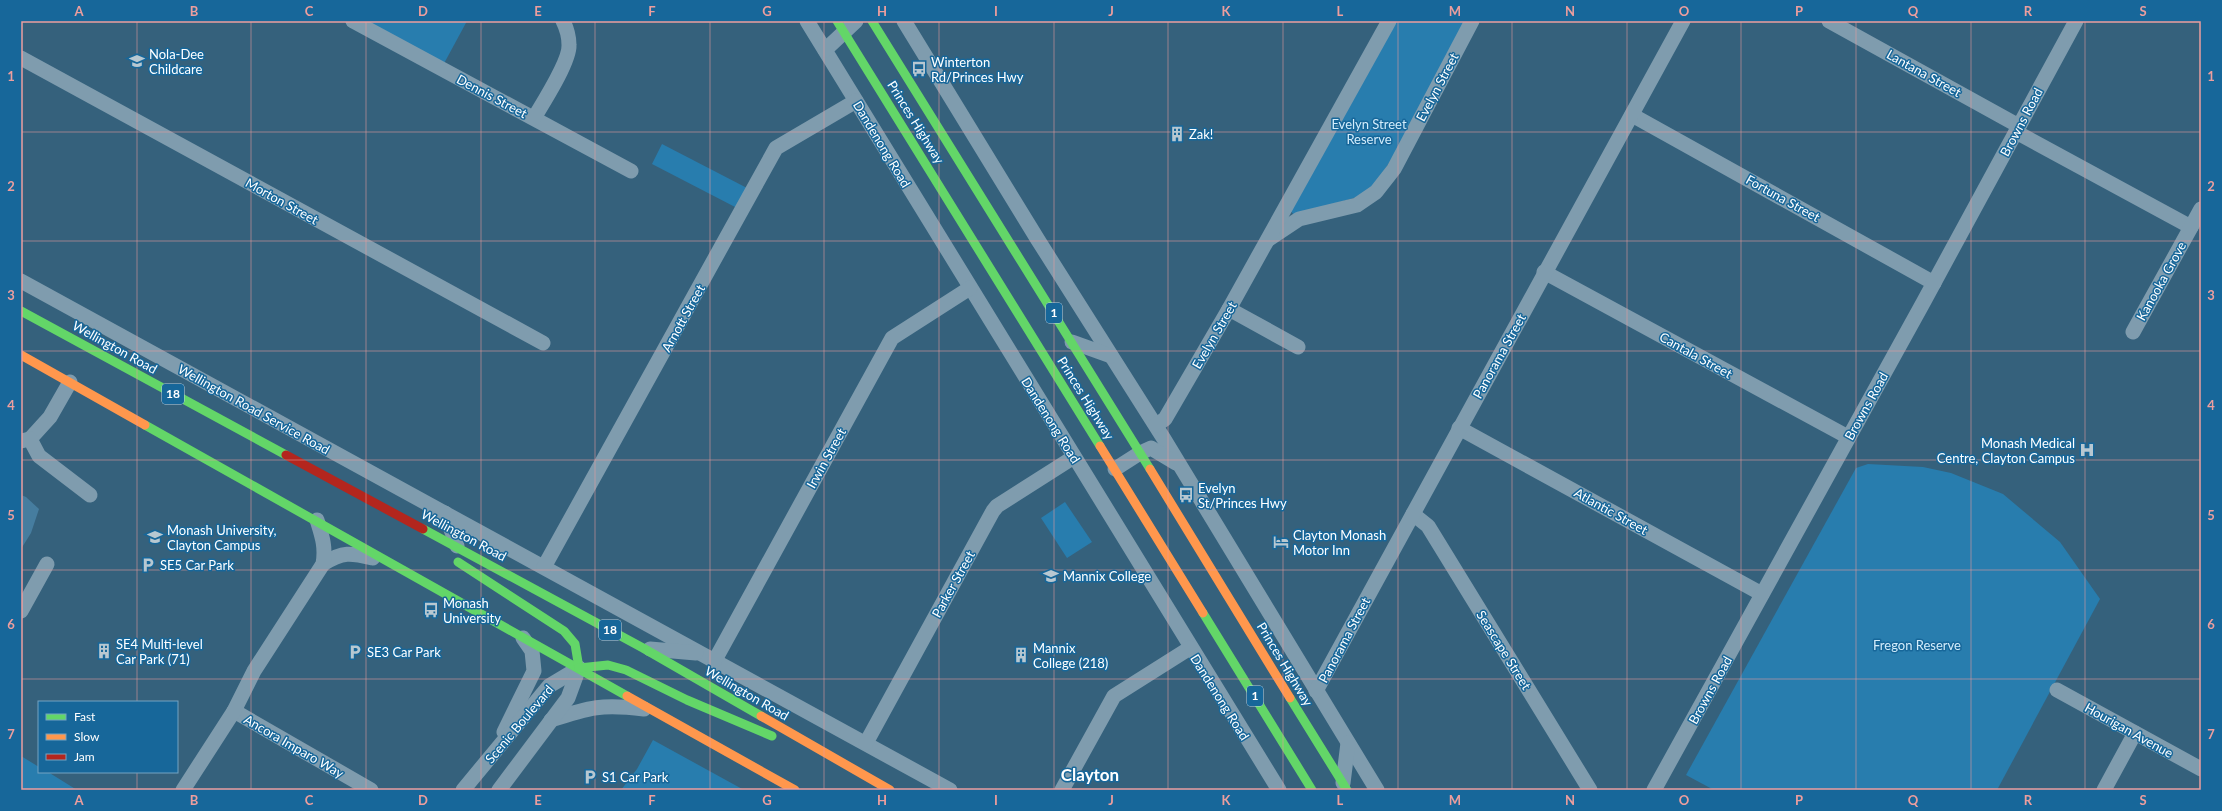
<svg xmlns="http://www.w3.org/2000/svg" width="2222" height="811" font-family="Lato,sans-serif">
  <style>
    .green { fill: #287dae }
    .water { fill: #467d9f }
    .lines { fill: none; stroke-linecap: round; stroke-linejoin: round }
    .street { stroke: #7f9cae; stroke-width: 15 }
    .fast { stroke: #63d668; stroke-width: 9 }
    .slow { stroke: #ff974d; stroke-width: 9 }
    .jam { stroke: #b3261e; stroke-width: 9 }
    .grid { fill: none; stroke: #ed9e9e; stroke-width: 1; stroke-opacity: 0.55 }
    .labels { text-anchor: middle; stroke-width: 3; stroke-linejoin: round; paint-order: stroke }
    .shield { fill: #17679a; stroke: #b9d1e1; stroke-width: 1 }
    .shield-label { font-size: 12px; font-weight: bold; fill: #fff }
    .poi-label { font-size: 13px; fill: #fff; stroke: #17679a; text-anchor: start }
    .street-label { font-size: 13px; fill: #fff; stroke: #17679a }
    .park-label { font-size: 13px; fill: #d3edfc; stroke: #17679a }
    .district-label { font-size: 17px; font-weight: bold; fill: #fff; stroke: #17679a }
    .neatline { fill: none; stroke: #ed9e9e; stroke-width: 1.5 }
    .grid-label { font-size: 13px; text-anchor: middle; font-weight: bold; fill: #ed9e9e }
  </style>
  <rect width="100%" height="100%" fill="#35617c"/>
  <g class="green">
    <polygon points="356,21 467,21 441,69"/>
    <polygon points="1391,21 1465,21 1393,157 1375,184 1361,196 1294,215 1289,209"/>
    <polygon points="662,144 747,188 737,208 652,164"/>
    <polygon points="1868,464 1923,467 1951,473 2003,494 2060,542 2100,599 1997,790 1714,790 1686,775 1856,468"/>
    <polygon points="1065,502 1092,542 1067,558 1041,518"/>
    <polygon points="653,740 744,790 621,790 637,769"/>
    <polygon points="21,756 39,767 39,772 48,772 77,790 21,790"/>
  </g>
  <polygon class="water" points="21,495 26,497 39,509 31,533 21,549"/>
  <g class="lines">
    <g class="street">
      <polyline points="353,21 631,171"/>
      <polyline points="807,21 1279,790"/>
      <polyline points="904,21 1038,240 1164,439 1377,790"/>
      <polyline points="1829,21 2019,126"/>
      <polyline points="825,50 856,21"/>
      <polyline points="21,58 543,343"/>
      <polyline points="1632,115 1934,283"/>
      <path d="M534,118C543,103 570,61 569,45C569,36 567,29 563,21"/>
      <polyline points="2016,132 2191,227"/>
      <polyline points="1269,239 1299,219 1357,205 1376,192 1394,169 1472,21"/>
      <polyline points="1544,272 1848,437"/>
      <polyline points="21,281 950,790"/>
      <polyline points="1229,309 1298,347"/>
      <polyline points="2133,332 2201,209"/>
      <polyline points="1072,342 1111,356"/>
      <polyline points="1156,425 1165,419 1229,309 1389,21"/>
      <polyline points="1459,428 1762,594"/>
      <polyline points="30,439 50,417 70,382"/>
      <polyline points="21,441 30,439 39,456 90,495"/>
      <polyline points="1115,469 1140,453 1151,448 1176,463"/>
      <polyline points="445,513 457,546"/>
      <polyline points="1413,514 1428,526 1590,790"/>
      <path d="M323,564C343,551 351,553 373,558"/>
      <polyline points="544,567 776,148 856,101"/>
      <polyline points="21,611 47,564"/>
      <polyline points="650,649 696,653"/>
      <polyline points="715,660 892,338 970,288"/>
      <polyline points="2057,690 2201,769"/>
      <polyline points="1316,691 1683,21"/>
      <polyline points="234,711 371,790"/>
      <path d="M551,720C590,707 602,704 644,709"/>
      <polyline points="504,732 534,671 532,651 523,638"/>
      <polyline points="866,743 993,511 997,506 1074,457"/>
      <polyline points="1343,783 1348,743"/>
      <path d="M183,790L234,711L254,671L323,564C326,547 322,536 317,520"/>
      <polyline points="463,790 549,686 579,668"/>
      <polyline points="499,790 568,698 579,668"/>
      <polyline points="1062,790 1114,696 1190,648"/>
      <polyline points="1654,790 1923,303 2076,21"/>
      <polyline points="2104,790 2135,733"/>
    </g>
    <g class="fast">
      <polyline points="837,21 1100,446"/>
      <polyline points="872,21 1150,469"/>
      <polyline points="21,311 286,455"/>
      <polyline points="145,425 627,696"/>
      <polyline points="423,529 643,648 761,716"/>
      <polyline points="458,562 564,631 575,644 579,668"/>
      <polyline points="1203,613 1312,790"/>
      <polyline points="579,668 608,665 626,670 687,700 772,736"/>
      <polyline points="1290,698 1347,790"/>
    </g>
    <g class="slow">
      <polyline points="21,355 145,425"/>
      <polyline points="1100,446 1203,613"/>
      <polyline points="1150,469 1290,698"/>
      <polyline points="627,696 795,790"/>
      <polyline points="761,716 890,790"/>
    </g>
    <polyline class="jam" points="286,455 423,529"/>
  </g>
  <path class="grid" d="M137,21V702M251,21V790M366,21V790M481,21V790M595,21V790M710,21V790M824,21V790M939,21V790M1054,21V790M1168,21V790M1283,21V790M1398,21V790M1512,21V790M1627,21V790M1741,21V790M1856,21V790M1971,21V790M2085,21V790M21,132H2201M21,241H2201M21,351H2201M21,460H2201M21,570H2201M21,679H2201M137,772V790"/>
  <defs>
    <g id="school-bare" transform="scale(1.2)"><path d="M0-5L7-2L0 1L-7-2ZM-4 1L0 2.5L4 1V4Q0 6-4 4Z" fill="#b8c8d1" stroke="#17679a" stroke-width="2.5" paint-order="stroke"/></g>
    <g id="bus-bare" transform="scale(1.2)"><path d="M-5-6H5V4H4V6H2V4H-2V6H-4V4H-5ZM-3.5-4V0h7V-4ZM-3.5 1.2v1.5H-2V1.2ZM2 1.2v1.5H3.5V1.2Z" fill="#b8c8d1" stroke="#17679a" stroke-width="2.5" paint-order="stroke"/></g>
    <g id="building-bare" transform="scale(1.2)"><path d="M-4-6H4V6H1V3H-1V6H-4ZM-2.5-4.3h1.7v1.8h-1.7ZM.8-4.3h1.7v1.8H.8ZM-2.5-1h1.7V.8h-1.7ZM.8-1h1.7V.8H.8Z" fill="#b8c8d1" stroke="#17679a" stroke-width="2.5" paint-order="stroke"/></g>
    <g id="hospital-bare" transform="scale(1.2)"><path d="M-5-5h3v3.5h4V-5h3V5h-3V1.5h-4V5h-3Z" fill="#b8c8d1" stroke="#17679a" stroke-width="2.5" paint-order="stroke"/></g>
    <g id="university-bare" transform="scale(1.2)"><path d="M0-5L7-2L0 1L-7-2ZM-4 1L0 2.5L4 1V4Q0 6-4 4Z" fill="#b8c8d1" stroke="#17679a" stroke-width="2.5" paint-order="stroke"/></g>
    <g id="hotel-bare" transform="scale(1.2)"><path d="M-6-4.5h1.5V1H6V5H4.5V3h-9V5H-6ZM-4 0a1.8 1.8 0 1 1 3.6 0ZM.5 0V-2.5h3Q6-2.5 6 0Z" fill="#b8c8d1" stroke="#17679a" stroke-width="2.5" paint-order="stroke"/></g>
    <g id="parking-bare" transform="scale(1.2)"><path d="M-3.5-5.5H1a3.5 3.5 0 0 1 0 7H-1V5.5H-3.5ZM-1-3.4V-.6H.8a1.4 1.4 0 0 0 0-2.8Z" fill="#b8c8d1" stroke="#17679a" stroke-width="2.5" paint-order="stroke"/></g>
  </defs>
  <g fill-rule="evenodd">
    <use href="#school-bare" x="137" y="61"/>
    <use href="#bus-bare" x="919" y="69"/>
    <use href="#building-bare" x="1177" y="134"/>
    <use href="#hospital-bare" x="2087" y="450"/>
    <use href="#bus-bare" x="1186" y="495"/>
    <use href="#university-bare" x="155" y="537"/>
    <use href="#hotel-bare" x="1281" y="542"/>
    <use href="#parking-bare" x="148" y="565"/>
    <use href="#university-bare" x="1051" y="576"/>
    <use href="#bus-bare" x="431" y="610"/>
    <use href="#building-bare" x="104" y="651"/>
    <use href="#parking-bare" x="355" y="652"/>
    <use href="#building-bare" x="1021" y="655"/>
    <use href="#parking-bare" x="590" y="777"/>
  </g>
  <g class="labels">
    <g class="shield">
      <rect x="1046" y="303" width="16" height="20" rx="3"/>
      <rect x="162" y="384" width="22" height="20" rx="3"/>
      <rect x="599" y="620" width="22" height="20" rx="3"/>
      <rect x="1247" y="686" width="16" height="20" rx="3"/>
    </g>
    <g class="shield-label">
      <text x="1054" y="317">1</text>
      <text x="173" y="398">18</text>
      <text x="610" y="634">18</text>
      <text x="1255" y="700">1</text>
    </g>
    <g class="poi-label">
      <text x="149" y="59">Nola-Dee<tspan x="149" dy="15">Childcare</tspan></text>
      <text x="931" y="67">Winterton<tspan x="931" dy="15">Rd/Princes Hwy</tspan></text>
      <text x="1189" y="139">Zak!</text>
      <text x="2075" y="448" text-anchor="end">Monash Medical<tspan x="2075" dy="15">Centre, Clayton Campus</tspan></text>
      <text x="1198" y="493">Evelyn<tspan x="1198" dy="15">St/Princes Hwy</tspan></text>
      <text x="167" y="535">Monash University,<tspan x="167" dy="15">Clayton Campus</tspan></text>
      <text x="1293" y="540">Clayton Monash<tspan x="1293" dy="15">Motor Inn</tspan></text>
      <text x="160" y="570">SE5 Car Park</text>
      <text x="1063" y="581">Mannix College</text>
      <text x="443" y="608">Monash<tspan x="443" dy="15">University</tspan></text>
      <text x="116" y="649">SE4 Multi-level<tspan x="116" dy="15">Car Park (71)</tspan></text>
      <text x="1033" y="653">Mannix<tspan x="1033" dy="15">College (218)</tspan></text>
      <text x="367" y="657">SE3 Car Park</text>
      <text x="602" y="782">S1 Car Park</text>
    </g>
    <g class="street-label">
      <text transform="translate(1924 73) rotate(29)" y="5">Lantana Street</text>
      <text transform="translate(1437 87) rotate(-62)" y="5">Evelyn Street</text>
      <text transform="translate(492 96) rotate(28)" y="5">Dennis Street</text>
      <text transform="translate(916 122) rotate(58)" y="5">Princes Highway</text>
      <text transform="translate(2021 122) rotate(-62)" y="5">Browns Road</text>
      <text transform="translate(882 144) rotate(59)" y="5">Dandenong Road</text>
      <text transform="translate(1783 198) rotate(29)" y="5">Fortuna Street</text>
      <text transform="translate(282 201) rotate(29)" y="5">Morton Street</text>
      <text transform="translate(2161 281) rotate(-61)" y="5">Kanooka Grove</text>
      <text transform="translate(683 318) rotate(-61)" y="5">Arnott Street</text>
      <text transform="translate(1214 335) rotate(-60)" y="5">Evelyn Street</text>
      <text transform="translate(115 347) rotate(29)" y="5">Wellington Road</text>
      <text transform="translate(1696 355) rotate(29)" y="5">Cantala Street</text>
      <text transform="translate(1499 356) rotate(-61)" y="5">Panorama Street</text>
      <text transform="translate(1086 398) rotate(58)" y="5">Princes Highway</text>
      <text transform="translate(1866 406) rotate(-61)" y="5">Browns Road</text>
      <text transform="translate(254 409) rotate(29)" y="5">Wellington Road Service Road</text>
      <text transform="translate(1051 420) rotate(58)" y="5">Dandenong Road</text>
      <text transform="translate(826 458) rotate(-61)" y="5">Irwin Street</text>
      <text transform="translate(1611 511) rotate(29)" y="5">Atlantic Street</text>
      <text transform="translate(464 535) rotate(28)" y="5">Wellington Road</text>
      <text transform="translate(953 584) rotate(-61)" y="5">Parker Street</text>
      <text transform="translate(1344 640) rotate(-62)" y="5">Panorama Street</text>
      <text transform="translate(1504 650) rotate(58)" y="5">Seascape Street</text>
      <text transform="translate(1285 664) rotate(59)" y="5">Princes Highway</text>
      <text transform="translate(1710 690) rotate(-61)" y="5">Browns Road</text>
      <text transform="translate(747 693) rotate(30)" y="5">Wellington Road</text>
      <text transform="translate(1220 697) rotate(58)" y="5">Dandenong Road</text>
      <text transform="translate(519 724) rotate(-50)" y="5">Scenic Boulevard</text>
      <text transform="translate(2129 730) rotate(29)" y="5">Hourigan Avenue</text>
      <text transform="translate(294 746) rotate(30)" y="5">Ancora Imparo Way</text>
    </g>
    <g class="park-label">
      <text x="1369" y="129">Evelyn Street<tspan x="1369" dy="15">Reserve</tspan></text>
      <text x="1917" y="650">Fregon Reserve</text>
    </g>
    <g class="district-label">
      <text x="1090" y="781">Clayton</text>
    </g>
  </g>
  <rect width="2222" height="811" fill="none" stroke="#17679a" stroke-width="44"/>
  <rect x="38" y="701" width="140" height="72" fill="#17679a" stroke="#74a4c2"/>
  <rect x="46" y="714" width="20" height="6" fill="#63d668" stroke="#74a4c2"/>
  <text x="74" y="721" font-size="12" fill="#ffffff">Fast</text>
  <rect x="46" y="734" width="20" height="6" fill="#ff974d" stroke="#74a4c2"/>
  <text x="74" y="741" font-size="12" fill="#ffffff">Slow</text>
  <rect x="46" y="754" width="20" height="6" fill="#b3261e" stroke="#74a4c2"/>
  <text x="74" y="761" font-size="12" fill="#ffffff">Jam</text>
  <rect x="22" y="22" width="2178" height="767" class="neatline"/>
  <g class="grid-label">
    <text x="79" y="16">A</text>
    <text x="194" y="16">B</text>
    <text x="309" y="16">C</text>
    <text x="423" y="16">D</text>
    <text x="538" y="16">E</text>
    <text x="652" y="16">F</text>
    <text x="767" y="16">G</text>
    <text x="882" y="16">H</text>
    <text x="996" y="16">I</text>
    <text x="1111" y="16">J</text>
    <text x="1226" y="16">K</text>
    <text x="1340" y="16">L</text>
    <text x="1455" y="16">M</text>
    <text x="1570" y="16">N</text>
    <text x="1684" y="16">O</text>
    <text x="1799" y="16">P</text>
    <text x="1913" y="16">Q</text>
    <text x="2028" y="16">R</text>
    <text x="2143" y="16">S</text>
    <text x="11" y="81">1</text>
    <text x="2211" y="81">1</text>
    <text x="11" y="191">2</text>
    <text x="2211" y="191">2</text>
    <text x="11" y="300">3</text>
    <text x="2211" y="300">3</text>
    <text x="11" y="410">4</text>
    <text x="2211" y="410">4</text>
    <text x="11" y="520">5</text>
    <text x="2211" y="520">5</text>
    <text x="11" y="629">6</text>
    <text x="2211" y="629">6</text>
    <text x="11" y="739">7</text>
    <text x="2211" y="739">7</text>
    <text x="79" y="805">A</text>
    <text x="194" y="805">B</text>
    <text x="309" y="805">C</text>
    <text x="423" y="805">D</text>
    <text x="538" y="805">E</text>
    <text x="652" y="805">F</text>
    <text x="767" y="805">G</text>
    <text x="882" y="805">H</text>
    <text x="996" y="805">I</text>
    <text x="1111" y="805">J</text>
    <text x="1226" y="805">K</text>
    <text x="1340" y="805">L</text>
    <text x="1455" y="805">M</text>
    <text x="1570" y="805">N</text>
    <text x="1684" y="805">O</text>
    <text x="1799" y="805">P</text>
    <text x="1913" y="805">Q</text>
    <text x="2028" y="805">R</text>
    <text x="2143" y="805">S</text>
  </g>
</svg>
